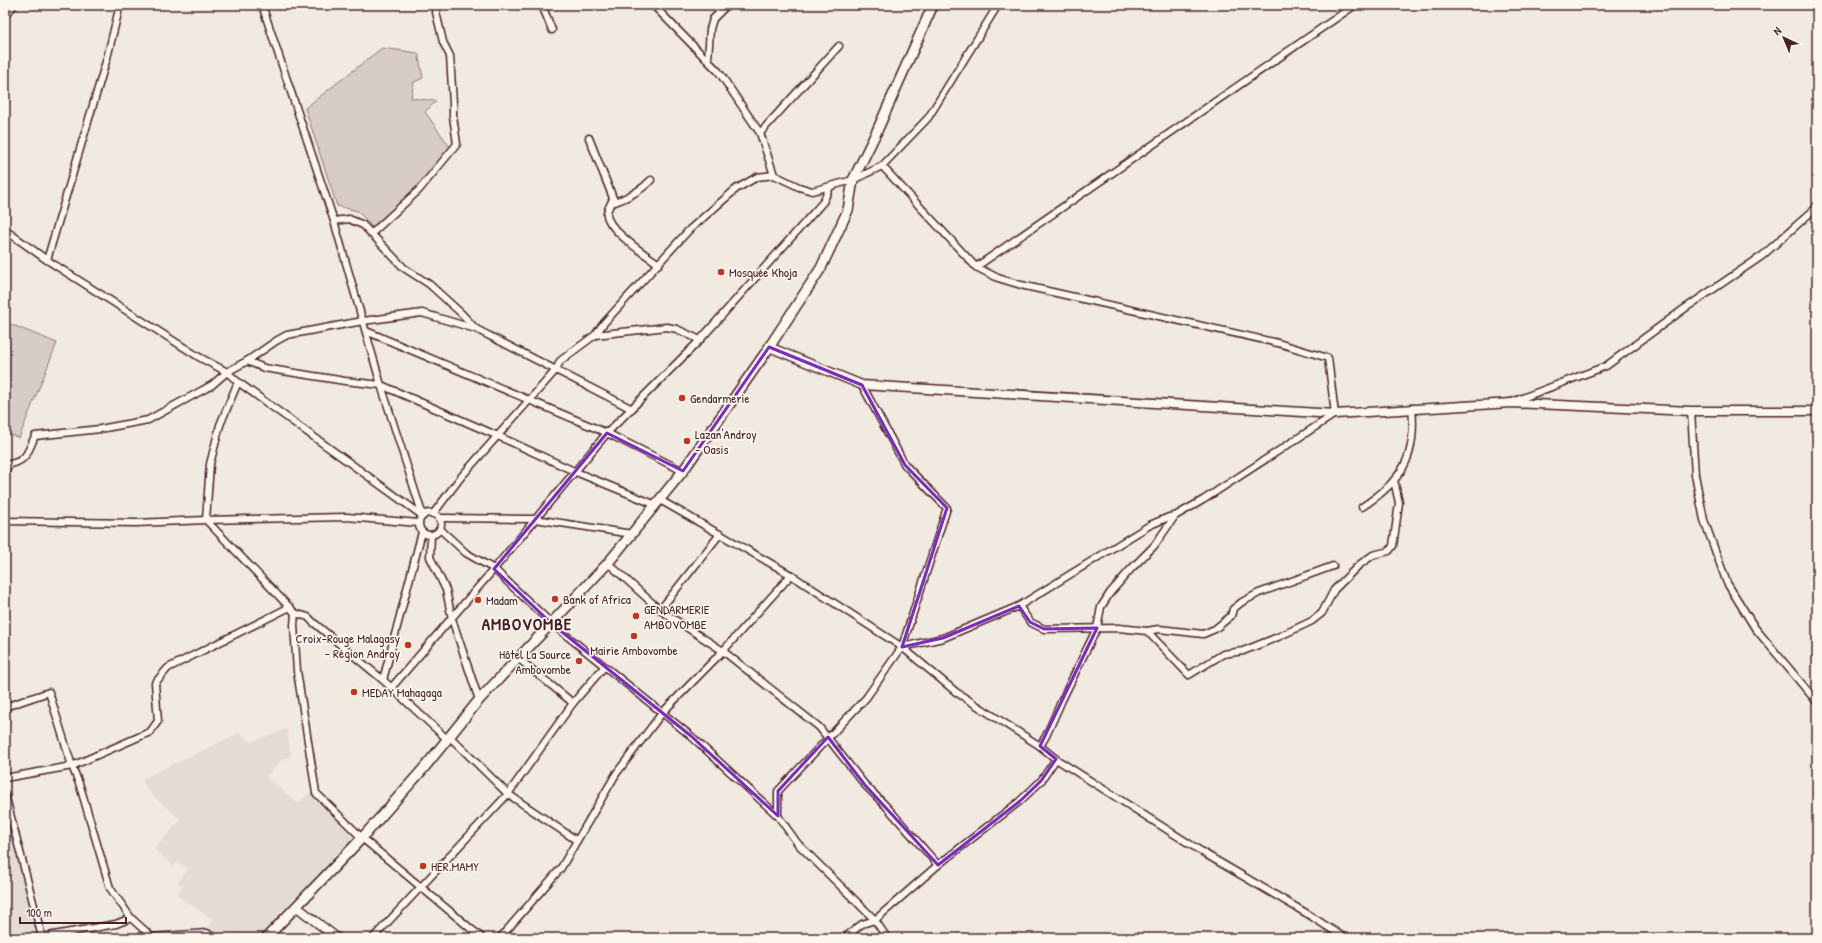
<svg xmlns="http://www.w3.org/2000/svg" width="1822" height="943" font-family="'Patrick Hand',sans-serif">
  <style>
    .built { fill: #e4dbd2 }
    .green { fill: #d8ccc6; stroke: #917678 }
    .lines { fill: none; stroke-linecap: round; stroke-linejoin: round }
    .minor-casing { stroke: #4a1f2b; stroke-width: 9 }
    .tertiary-casing { stroke: #4a1f2b; stroke-width: 11 }
    .secondary-casing { stroke: #4a1f2b; stroke-width: 12 }
    .minor { stroke: #fbf7ec; stroke-width: 6 }
    .tertiary { stroke: #fbf7ec; stroke-width: 8 }
    .secondary { stroke: #fbf7ec; stroke-width: 9 }
    .marked { fill: none; stroke: #7b2cbf; stroke-width: 3; stroke-linejoin: round }
    .poi-dot { fill: #c8321e; stroke: #fbf7ec; stroke-width: 1.5 }
    .labels { text-anchor: middle; stroke-width: 3.5; stroke-linejoin: round; paint-order: stroke }
    .poi-label { font-size: 13px; fill: #4a1f2b; stroke: #fbf7ec; text-anchor: start }
    .district-label { font-size: 17px; font-weight: bold; letter-spacing: 1px; fill: #4a1f2b; stroke: #fbf7ec }
  </style>
  <rect width="100%" height="100%" fill="#f0eae0"/>
  <filter id="ink" filterUnits="userSpaceOnUse"><feTurbulence type="fractalNoise" baseFrequency=".025" numOctaves="2"/><feDisplacementMap in="SourceGraphic" scale="8" xChannelSelector="R" yChannelSelector="G"/><feConvolveMatrix kernelMatrix="1 2 1 2 8 2 1 2 1" color-interpolation-filters="sRGB"/></filter>
  <g filter="url(#ink)">
    <g class="built">
      <polygon points="287,729 291,757 282,759 266,777 299,804 310,792 357,841 309,888 306,886 256,938 218,938 207,931 213,920 177,895 183,886 178,883 188,869 178,862 174,866 154,849 181,820 148,791 142,779 239,733 250,742"/>
      <polygon points="5,807 42,938 5,938"/>
    </g>
    <g class="green">
      <polygon points="382,48 418,53 423,78 414,82 411,98 436,101 425,112 450,147 418,187 372,227 358,211 337,206 305,108"/>
      <polygon points="5,322 57,343 19,438 5,432"/>
    </g>
    <g class="lines">
      <g class="minor-casing">
        <g id="minor">
          <polyline points="262,5 334,221 381,385 423,516"/>
          <polyline points="542,5 552,30"/>
          <polyline points="653,5 719,72 760,133 774,175 799,187 812,191 853,180 882,166 928,118 998,5"/>
          <polyline points="5,16 14,5"/>
          <polyline points="708,60 710,29 713,19 727,5"/>
          <polyline points="760,133 839,46"/>
          <path d="M589,138L613,198C612,203 606,210 607,215C609,231 646,255 659,264"/>
          <polyline points="882,166 976,267 998,278 1021,285 1278,343 1328,358 1335,414 1203,500 1175,516 1154,546 1131,569 1110,593 1101,607 1097,628 1062,700 1046,736 1040,746"/>
          <path d="M612,203C627,198 640,192 651,180"/>
          <polyline points="334,221 349,219 363,225 404,268 429,284 462,314 475,328"/>
          <polyline points="5,230 47,260 199,357 227,372 238,382 423,516"/>
          <polyline points="371,234 419,190 457,144 453,116 453,103 450,56 443,42 436,12 438,5"/>
          <polyline points="47,260 107,58 120,5"/>
          <polyline points="976,267 1355,5"/>
          <polyline points="366,331 607,433 683,471"/>
          <polyline points="595,335 667,327 677,329 700,340"/>
          <polyline points="247,361 264,368 345,381 381,385 498,436 576,472 656,505"/>
          <polyline points="238,382 220,425 210,464 206,520 295,613 308,617 313,622 383,680 448,740"/>
          <polyline points="1512,402 1606,366 1684,309 1762,256 1817,207"/>
          <polyline points="1691,411 1695,475 1704,520 1727,583 1755,628 1817,702"/>
          <path d="M5,472L10,464C27,461 28,451 35,436L100,429L148,420L212,385L227,372L247,361L276,341L287,335L363,321L422,313L476,329L632,409"/>
          <polyline points="660,500 791,575 902,647 956,692 1040,746 1056,759 1207,855 1306,913 1345,938"/>
          <path d="M1362,507C1402,481 1417,457 1412,408"/>
          <circle cx="430" cy="524" r="11"/>
          <polyline points="433,514 461,477 556,370 560,361 595,335 604,323 689,230 736,189 757,177 774,175"/>
          <polyline points="439,518 535,519 632,534"/>
          <polyline points="5,521 136,523 206,520 347,517 419,523"/>
          <polyline points="440,529 466,553 494,569 551,623 691,736 778,816 798,844 875,920 887,938"/>
          <polyline points="431,535 430,557 446,590 452,619 479,700"/>
          <polyline points="608,563 660,610 723,651 819,727 865,785 886,806 938,865"/>
          <polyline points="1019,606 1030,622 1044,629 1119,628 1147,631 1189,675 1223,654 1243,651 1278,637 1312,621 1322,613 1334,590 1359,565 1373,555 1389,551 1393,546 1399,503 1394,480"/>
          <polyline points="660,610 720,534"/>
          <polyline points="295,613 294,625 297,671 316,793 362,838 482,938"/>
          <polyline points="1147,631 1159,629 1203,634 1215,629 1231,616 1233,609 1242,602 1259,593 1333,566"/>
          <polyline points="902,647 943,638 1019,606 1150,525 1169,517 1175,516"/>
          <polyline points="519,659 573,703"/>
          <polyline points="383,680 422,532"/>
          <polyline points="391,688 494,569 607,433 700,340 823,202 830,187"/>
          <polyline points="5,707 49,692 72,766 150,732 158,721 155,683 168,668 290,607"/>
          <polyline points="450,737 508,794 576,840"/>
          <polyline points="5,778 72,766 80,786 110,888 131,918"/>
          <polyline points="5,794 42,937"/>
          <polyline points="778,816 778,791 866,698 902,647 947,508 905,465 862,385"/>
          <polyline points="37,938 116,924 131,918 152,937 207,933 214,938"/>
          <polyline points="373,938 508,794 573,703 604,667"/>
          <polyline points="500,938 561,868 616,774 662,713 723,651 791,575"/>
          <polyline points="844,938 862,924 875,920 938,865 1020,801 1041,781 1056,759"/>
        </g>
      </g>
      <g class="tertiary-casing">
        <g id="tertiary">
          <polyline points="769,347 862,385 1335,414 1511,403 1691,411 1817,411"/>
          <polyline points="297,907 337,938"/>
        </g>
      </g>
      <g class="secondary-casing">
        <polyline id="secondary" points="266,938 362,838 424,768 479,700 608,563 683,471 764,355 821,268 848,210 853,180 877,131 933,5"/>
      </g>
      <use href="#minor" class="minor"/>
      <use href="#tertiary" class="tertiary"/>
      <use href="#secondary" class="secondary"/>
    </g>
  </g>
  <path class="marked" d="M769,347L862,385L905,465L947,508L902,647L943,638L1019,606L1030,622L1044,629L1097,628L1040,746L1056,759L1041,781L1020,801L938,865L865,785L828,737L778,791V816L691,736L551,623L494,569L607,433L683,471Z"/>
  <g class="poi-dot">
    <circle cx="721" cy="272" r="4"/>
    <circle cx="682" cy="398" r="4"/>
    <circle cx="687" cy="441" r="4"/>
    <circle cx="555" cy="599" r="4"/>
    <circle cx="478" cy="600" r="4"/>
    <circle cx="636" cy="616" r="4"/>
    <circle cx="634" cy="636" r="4"/>
    <circle cx="408" cy="645" r="4"/>
    <circle cx="579" cy="661" r="4"/>
    <circle cx="354" cy="692" r="4"/>
    <circle cx="423" cy="866" r="4"/>
  </g>
  <g class="labels">
    <g class="poi-label">
      <text x="729" y="277">Mosquée Khoja</text>
      <text x="690" y="403">Gendarmerie</text>
      <text x="695" y="439">Lazan'Androy<tspan x="695" dy="15">- Oasis</tspan></text>
      <text x="563" y="604">Bank of Africa</text>
      <text x="486" y="605">Madam</text>
      <text x="644" y="614">GENDARMERIE<tspan x="644" dy="15">AMBOVOMBE</tspan></text>
      <text x="400" y="643" text-anchor="end">Croix-Rouge Malagasy<tspan x="400" dy="15">- Région Androy</tspan></text>
      <text x="634" y="655" text-anchor="middle">Mairie Ambovombe</text>
      <text x="571" y="659" text-anchor="end">Hôtel La Source<tspan x="571" dy="15">Ambovombe</tspan></text>
      <text x="362" y="697">MEDAY Mahagaga</text>
      <text x="431" y="871">HER.MAMY</text>
    </g>
    <g class="district-label">
      <text x="527" y="630">AMBOVOMBE</text>
    </g>
  </g>
  <rect width="1822" height="943" fill="none" stroke="#fbf7ec" stroke-width="20"/>
  <rect x="10" y="10" width="1802" height="923" fill="none" stroke="#4a1f2b" stroke-width="1.5" filter="url(#ink)"/>
  <g transform="translate(1784 38) rotate(316)" stroke="#fbf7ec" stroke-width="3" paint-order="stroke">
  <path d="M0-3L7 15L0 10L-7 15Z" fill="#4a1f2b"/>
  <text y="-6" font-size="11" font-weight="bold" text-anchor="middle" fill="#4a1f2b">N</text>
  </g>
  <path d="M20 917v6h106v-6" fill="none" stroke="#4a1f2b" stroke-width="2"/>
  <text x="26" y="917" font-size="12" fill="#4a1f2b" stroke="#fbf7ec" stroke-width="3" paint-order="stroke">100 m</text>
</svg>
